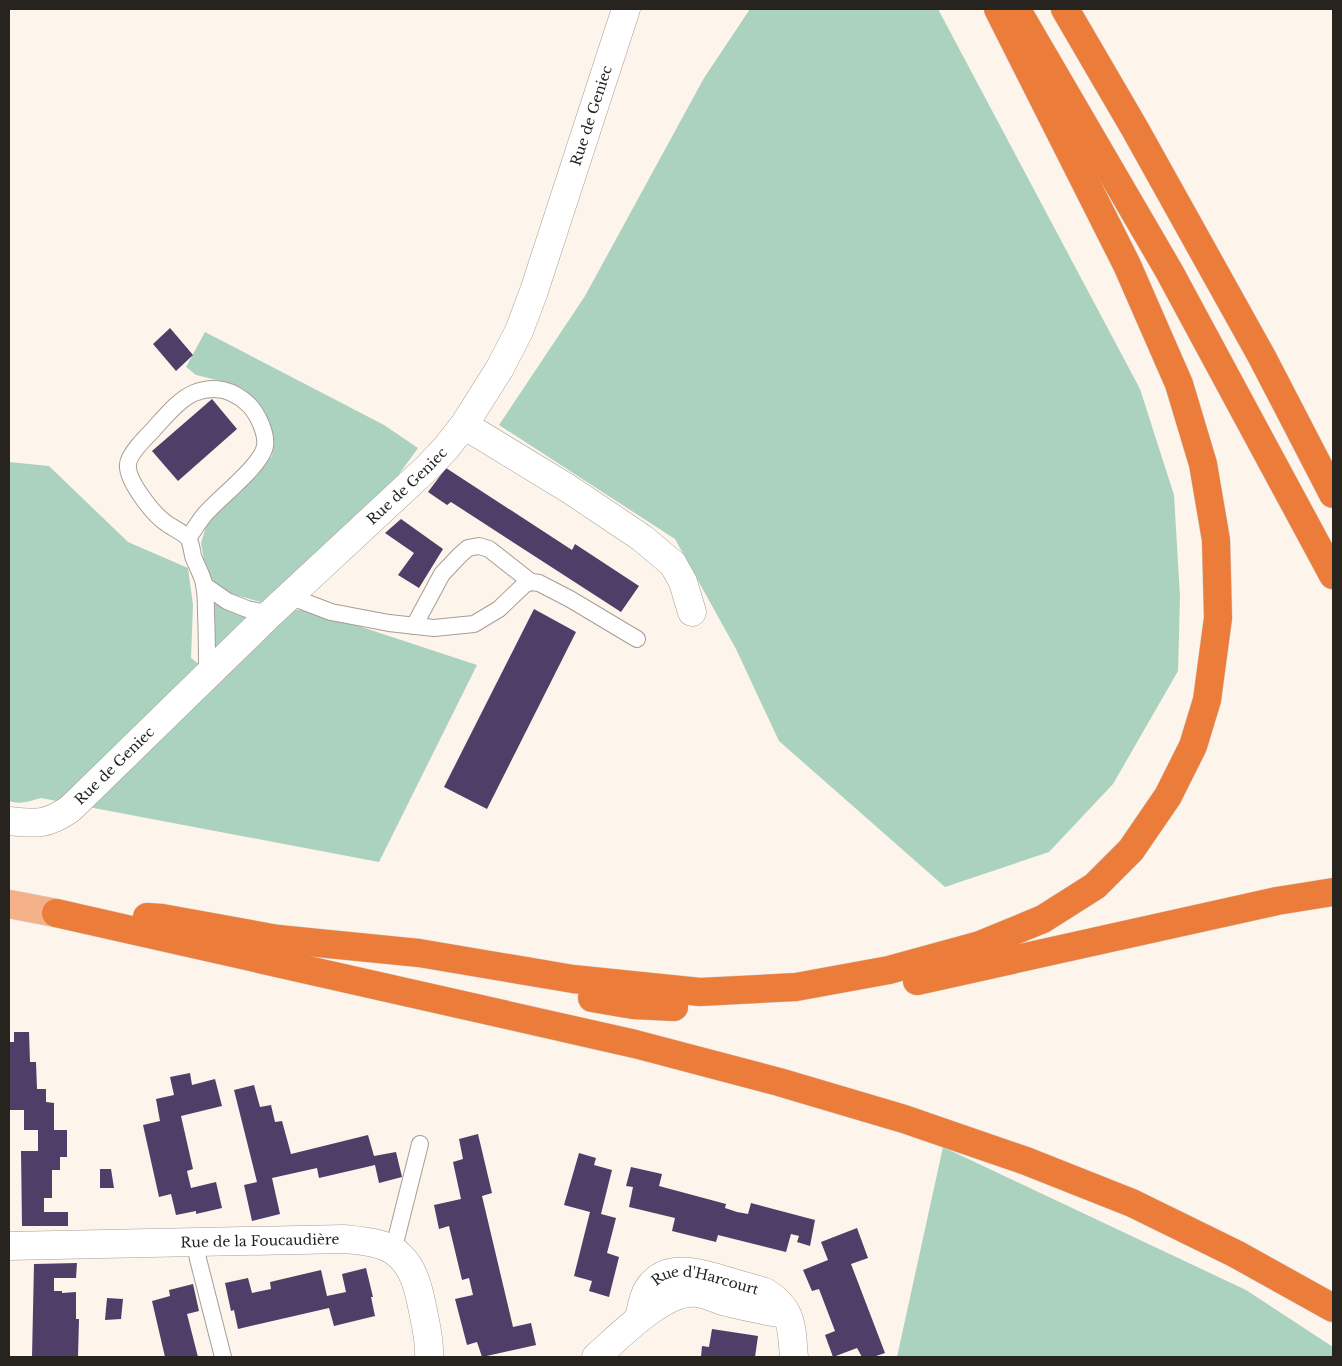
<svg xmlns="http://www.w3.org/2000/svg" width="1342" height="1366" font-family="'Libre Baskerville',serif">
  <style>
    .green { fill: #aad2bf }
    .building { fill: #4f3e67 }
    .lines { fill: none; stroke-linecap: round; stroke-linejoin: round }
    .lane-casing { stroke: #a89d95; stroke-width: 18 }
    .street-casing { stroke: #a89d95; stroke-width: 29 }
    .primary-casing { stroke: #d4d3d2; stroke-width: 29 }
    .highway-casing { stroke: #d4d3d2; stroke-width: 29 }
    .lane { stroke: #fff; stroke-width: 16 }
    .street { stroke: #fff; stroke-width: 28 }
    .primary { stroke: #f4b089; stroke-width: 28 }
    .highway { stroke: #ec7c3a; stroke-width: 28 }
    .labels { text-anchor: middle; stroke-width: 5; stroke-linejoin: round; paint-order: stroke }
    .street-label { font-size: 14px; fill: #27231f; stroke: #fff }
  </style>
  <rect width="100%" height="100%" fill="#fdf4ec"/>
  <g class="green">
    <polygon points="750,9 938,9 1140,389 1174,495 1180,597 1178,671 1113,784 1049,852 945,887 779,741 736,649 675,539 499,425 585,296 704,78"/>
    <polygon points="205,332 384,425 418,448 384,495 264,603 228,593 218,586 210,577 204,561 201,543 206,527 218,512 272,456 274,438 269,421 261,407 245,390 233,384 196,375 186,367"/>
    <path d="M9,462L49,466L128,542L188,568L193,605L191,658L211,673L287,609L313,611L477,665L379,862L41,798C30,801 20,805 9,801Z"/>
    <polygon points="213,603 252,618 215,653"/>
    <polygon points="943,1147 1246,1290 1333,1347 1333,1357 897,1357"/>
  </g>
  <g class="building">
    <polygon points="170,328 193,355 176,371 153,344"/>
    <polygon points="212,399 237,429 178,481 152,451"/>
    <polygon points="446,468 572,550 575,544 639,586 621,612 451,502 447,505 428,492"/>
    <polygon points="401,519 443,549 419,588 398,575 414,553 385,533"/>
    <polygon points="534,609 576,632 487,809 444,787"/>
    <polygon points="14,1032 29,1032 30,1062 36,1062 37,1089 46,1089 46,1102 54,1103 54,1130 67,1130 67,1157 60,1157 60,1170 52,1170 52,1198 44,1198 44,1212 68,1212 68,1226 22,1226 21,1151 38,1151 38,1130 24,1130 24,1110 9,1110 9,1042 14,1042"/>
    <polygon points="190,1073 192,1085 215,1079 222,1106 181,1116 193,1169 187,1171 191,1188 216,1182 222,1208 196,1214 196,1211 176,1215 171,1194 159,1197 143,1125 160,1121 156,1099 174,1095 170,1077"/>
    <polygon points="254,1085 260,1107 271,1105 275,1122 282,1121 291,1154 368,1135 374,1156 396,1152 402,1177 379,1183 375,1165 319,1178 317,1168 272,1178 280,1214 252,1221 244,1185 257,1182 234,1090"/>
    <polygon points="478,1134 492,1193 482,1196 513,1327 531,1323 536,1345 482,1357 477,1342 467,1345 455,1299 473,1295 469,1278 462,1280 449,1226 439,1229 434,1205 461,1199 453,1162 463,1159 459,1139"/>
    <polygon points="579,1153 596,1158 594,1165 612,1170 601,1214 616,1218 607,1253 619,1257 609,1297 589,1291 592,1281 574,1276 590,1212 564,1205"/>
    <polygon points="631,1167 662,1174 659,1186 726,1204 725,1208 737,1212 748,1214 751,1203 815,1220 810,1246 797,1242 799,1236 791,1234 786,1252 718,1235 716,1242 672,1231 675,1218 629,1207 633,1187 626,1186"/>
    <polygon points="100,1169 111,1169 114,1188 100,1188"/>
    <polygon points="857,1228 868,1258 851,1264 885,1353 873,1357 862,1357 857,1348 833,1357 825,1335 835,1331 819,1289 812,1291 803,1270 828,1260 821,1242"/>
    <polygon points="77,1263 76,1278 54,1278 54,1291 62,1291 62,1293 76,1292 76,1319 79,1319 78,1357 32,1357 34,1264"/>
    <polygon points="366,1268 373,1297 371,1297 375,1316 334,1326 329,1308 238,1329 234,1310 231,1311 225,1283 248,1278 252,1293 271,1289 270,1282 321,1270 327,1296 346,1292 342,1274"/>
    <polygon points="193,1284 199,1311 187,1314 198,1357 165,1357 152,1301 170,1296 169,1290"/>
    <polygon points="107,1298 123,1299 121,1319 105,1320"/>
    <polygon points="712,1329 758,1336 755,1357 701,1357 702,1346 709,1347"/>
  </g>
  <g class="lines">
    <g class="lane-casing">
      <g id="lane">
        <path d="M188,538C194,530 199,521 206,513C219,498 262,465 265,446C267,433 257,413 249,405C233,389 214,385 194,393C179,399 163,419 152,431C145,438 129,454 128,464C126,480 153,514 166,523C171,527 184,533 188,538C191,542 192,551 193,556C196,565 202,574 204,584C206,594 206,605 206,614C207,635 207,655 207,675"/>
        <polyline points="204,585 227,601 247,609 270,614"/>
        <polyline points="289,596 331,612 389,623 434,628 474,624 499,609 524,585 531,582 539,583 570,599 637,639"/>
        <polyline points="414,626 442,574 460,555 468,548 479,546 489,549 531,582"/>
        <polyline points="195,1243 198,1259 223,1357"/>
        <polyline points="393,1251 420,1144"/>
      </g>
    </g>
    <g class="street-casing">
      <g id="street">
        <polyline points="464,425 569,489 642,538 673,564 683,582 692,612"/>
        <path id="s1" d="M9,821C36,824 47,825 70,809L270,614L428,467L446,448L464,425L500,368L519,331L534,291L626,9"/>
        <path id="s2" d="M9,1246L344,1239C355,1240 367,1241 378,1244C410,1252 418,1283 423,1311C426,1326 430,1341 429,1357"/>
        <path id="s3" d="M639,1318C642,1307 643,1294 651,1285C670,1262 703,1274 727,1281C740,1285 752,1288 765,1292C794,1310 791,1327 794,1357"/>
        <path d="M596,1357C619,1337 665,1288 697,1293C707,1294 716,1299 726,1302C746,1307 765,1311 786,1314"/>
      </g>
    </g>
    <g class="primary-casing">
      <polyline id="primary" points="9,904 56,913"/>
    </g>
    <g class="highway-casing">
      <g id="highway">
        <polyline points="1065,9 1135,129 1262,357 1333,494"/>
        <polyline points="1021,17 1169,271 1333,575"/>
        <polyline points="56,913 635,1044 779,1082 904,1119 1026,1161 1132,1203 1236,1254 1333,1308"/>
        <polyline points="147,917 162,918 294,942"/>
        <polyline points="278,939 419,953 573,979 700,992 796,987 889,970 980,945 1043,919 1095,886 1131,850 1168,796 1193,746 1207,700 1218,618 1216,540 1203,464 1179,384 1127,265 998,9"/>
        <polyline points="917,981 1277,901 1333,892"/>
        <polyline points="592,998 633,1005 674,1007"/>
      </g>
    </g>
    <use href="#lane" class="lane"/>
    <use href="#street" class="street"/>
    <use href="#primary" class="primary"/>
    <use href="#highway" class="highway"/>
  </g>
  <g class="labels">
    <g class="street-label">
      <text dy="5" stroke="none"><textPath href="#s1" startOffset="951">Rue de Geniec</textPath></text>
      <text dy="5" stroke="none"><textPath href="#s1" startOffset="531">Rue de Geniec</textPath></text>
      <text dy="5" stroke="none"><textPath href="#s1" startOffset="126">Rue de Geniec</textPath></text>
      <text dy="5" stroke="none"><textPath href="#s2" startOffset="251">Rue de la Foucaudière</textPath></text>
      <text dy="5" stroke="none"><textPath href="#s3" startOffset="94">Rue d'Harcourt</textPath></text>
    </g>
  </g>
  <rect width="1342" height="1366" fill="none" stroke="#27231f" stroke-width="20"/>
</svg>
